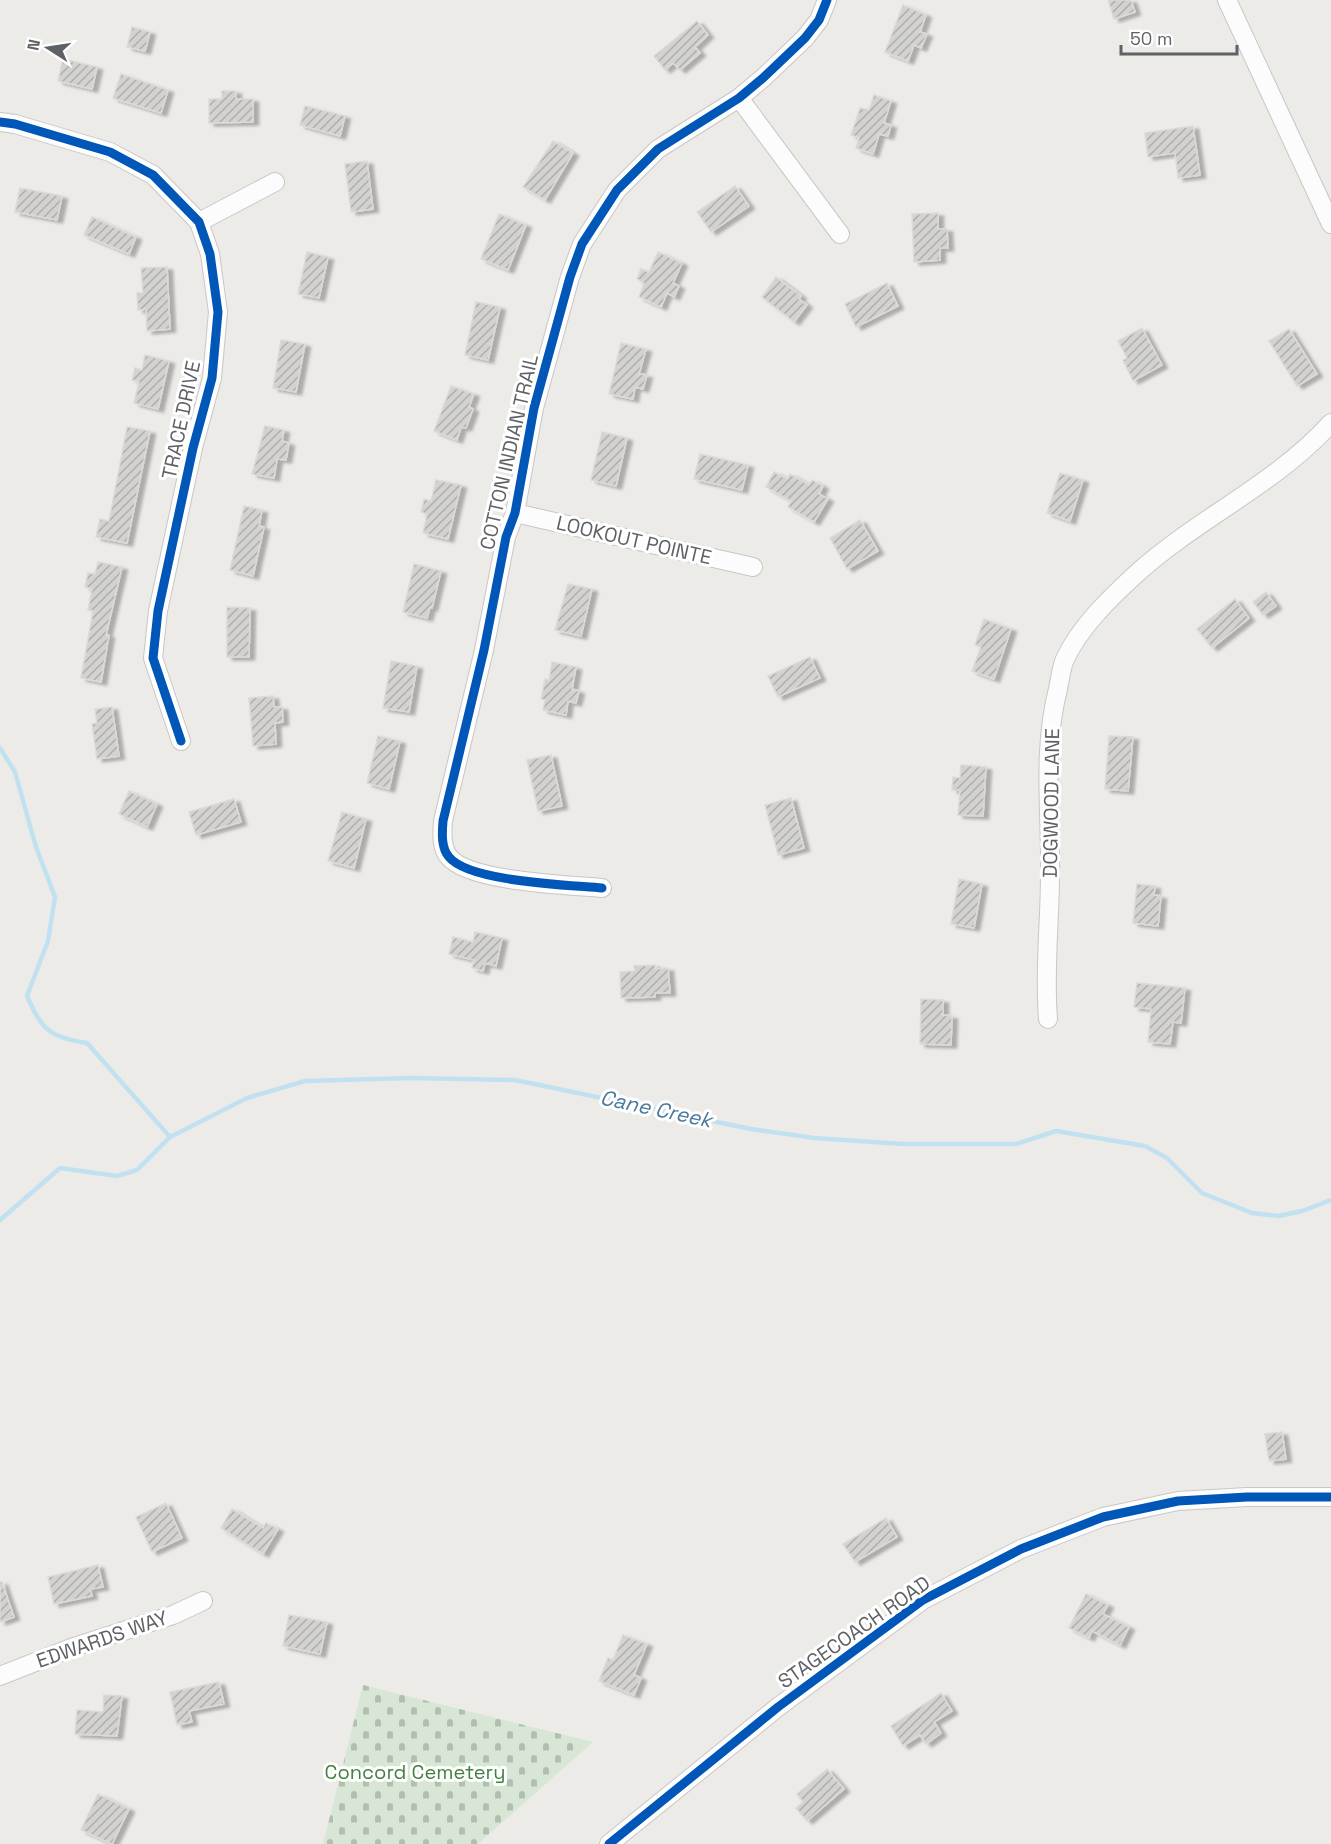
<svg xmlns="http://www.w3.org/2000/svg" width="1331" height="1844" font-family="'Space Grotesk',sans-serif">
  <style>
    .cemetery { fill: url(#cemetery-stones) }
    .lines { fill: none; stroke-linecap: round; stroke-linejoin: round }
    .stream { stroke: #c1e1f1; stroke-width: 4.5 }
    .building { fill: url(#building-hatch); stroke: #dcdad7; stroke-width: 1.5; filter: url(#shadow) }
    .minor-casing { stroke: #c7c7c7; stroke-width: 20 }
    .minor { stroke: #fcfcfc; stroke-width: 18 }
    .cycleway-casing { stroke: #fff; stroke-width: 13 }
    .cycleway { stroke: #0057b8; stroke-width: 9 }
    .labels { text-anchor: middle; stroke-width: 6; stroke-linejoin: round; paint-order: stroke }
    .street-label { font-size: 20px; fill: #5e6165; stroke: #fff }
    .park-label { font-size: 20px; fill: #438140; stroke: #fff }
    .water-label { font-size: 21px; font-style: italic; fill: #4a7a9d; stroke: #fff }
  </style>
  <defs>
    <pattern id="cemetery-stones" width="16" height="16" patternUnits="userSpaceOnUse" patternTransform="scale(1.5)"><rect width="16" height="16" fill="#d8e7d5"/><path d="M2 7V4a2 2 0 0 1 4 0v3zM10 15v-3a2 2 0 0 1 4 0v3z" fill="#b2bfb0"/></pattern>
    <pattern id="building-hatch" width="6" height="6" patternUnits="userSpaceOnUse" patternTransform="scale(1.5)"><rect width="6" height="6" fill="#d3d2d1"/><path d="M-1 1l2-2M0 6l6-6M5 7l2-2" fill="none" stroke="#aeaead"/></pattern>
    <filter id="shadow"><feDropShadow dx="5.5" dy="3" stdDeviation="1.5" flood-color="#0004"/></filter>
  </defs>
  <rect width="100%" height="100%" fill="#ecebe8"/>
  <polygon class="cemetery" points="363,1685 593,1742 478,1844 323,1844"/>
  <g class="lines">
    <g class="stream">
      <path d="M0,748L15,772L36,847L55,897L48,941L27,996C42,1030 49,1037 87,1043L170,1137"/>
      <polyline points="0,1220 60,1168 117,1176 137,1170 170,1137 247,1098 305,1081 411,1078 515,1080 751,1129 814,1138 903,1144 1016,1144 1056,1131 1145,1146 1167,1158 1202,1193 1252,1213 1279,1216 1302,1211 1331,1200"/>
    </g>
  </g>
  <g class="building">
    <polygon points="1108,0 1131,0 1135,12 1114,19"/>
    <polygon points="903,5 926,15 920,32 927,34 921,48 914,45 908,61 885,52"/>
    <polygon points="697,21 708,35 695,47 700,53 680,70 673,63 665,70 654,56"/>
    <polygon points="132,27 150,32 145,51 127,47"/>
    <polygon points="63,59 97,67 92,89 58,81"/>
    <polygon points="121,74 168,90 161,113 113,98"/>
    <polygon points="222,91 236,91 236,99 253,99 253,122 209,123 209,99 222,99"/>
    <polygon points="874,95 891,101 884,123 891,125 888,136 879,134 873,154 856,148 859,138 851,135 860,108 869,110"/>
    <polygon points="305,106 345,116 340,136 300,125"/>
    <polygon points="1193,126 1200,175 1178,178 1175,153 1148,157 1145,133"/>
    <polygon points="553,141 573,153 545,200 523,187"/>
    <polygon points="367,161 373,209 351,212 345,164"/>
    <polygon points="735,186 749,206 711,232 697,212"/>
    <polygon points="20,188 62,196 57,220 15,212"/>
    <polygon points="938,213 938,229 947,229 948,248 940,248 940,260 914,262 912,214"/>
    <polygon points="499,214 526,225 508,270 481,259"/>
    <polygon points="92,217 136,237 129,254 84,235"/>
    <polygon points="307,252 328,257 319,298 298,294"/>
    <polygon points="658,252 682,263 673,283 679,286 674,297 667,293 661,307 639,297 644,283 637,279 641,269 649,272"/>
    <polygon points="167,267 170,329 147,331 146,309 138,310 137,293 143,293 141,268"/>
    <polygon points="776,277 801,296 799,299 807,305 794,322 762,297"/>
    <polygon points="887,283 898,306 856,327 845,304"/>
    <polygon points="476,302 500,307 488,360 465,355"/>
    <polygon points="1142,328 1162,365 1133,381 1123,360 1127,358 1118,341"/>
    <polygon points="1289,329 1317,374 1297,386 1269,341"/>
    <polygon points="281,340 305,344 296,392 273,388"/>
    <polygon points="621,343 646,349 639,374 647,375 643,389 635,387 633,399 609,394"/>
    <polygon points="145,355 169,361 158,409 134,403 139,382 132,380 135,368 142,370"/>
    <polygon points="451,386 474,394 469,407 473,409 466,428 461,427 457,440 434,431"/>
    <polygon points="265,426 284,430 282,441 289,443 286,460 277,459 274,478 252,474"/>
    <polygon points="127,427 150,431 127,543 96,537 100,519 109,521"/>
    <polygon points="602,432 627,438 616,486 591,480"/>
    <polygon points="700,454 748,465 742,490 694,479"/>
    <polygon points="774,472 787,479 790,474 809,485 812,480 823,486 819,494 828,499 814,522 788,507 791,501 766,487"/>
    <polygon points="1060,473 1083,480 1070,521 1047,513"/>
    <polygon points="436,480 461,485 448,539 423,533 427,514 421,512 424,499 431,501"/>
    <polygon points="244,506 262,510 259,526 264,527 253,576 230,570"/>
    <polygon points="860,520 878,551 847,569 830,538"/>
    <polygon points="98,562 122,567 106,635 109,635 101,682 81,678 93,611 88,610 92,589 85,587 88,573 95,574"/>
    <polygon points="414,564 441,571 432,608 430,607 427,618 403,612"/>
    <polygon points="568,584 592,589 581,636 555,630"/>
    <polygon points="1266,592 1276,606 1263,615 1253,602"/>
    <polygon points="1235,599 1249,618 1212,648 1197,629"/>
    <polygon points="227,607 250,608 249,657 227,657"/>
    <polygon points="984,619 1011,629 994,679 972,671 981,647 975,645"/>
    <polygon points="810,657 820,678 778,697 768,676"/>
    <polygon points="391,661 417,666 409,712 383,708"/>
    <polygon points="552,662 576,667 572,689 579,691 576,703 568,701 566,715 543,710 545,700 541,699 545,679 549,680"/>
    <polygon points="273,696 274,707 282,707 283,722 275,723 276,744 253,746 249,698"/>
    <polygon points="112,707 119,756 97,759 92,724 97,723 95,709"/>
    <polygon points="378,736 400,741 389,789 367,783"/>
    <polygon points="1109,736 1133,737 1128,791 1105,789"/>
    <polygon points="551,755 562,806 538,811 527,760"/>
    <polygon points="961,765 986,767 983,816 958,815 960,790 952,790 953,777 960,778"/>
    <polygon points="129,791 157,804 147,827 119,814"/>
    <polygon points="791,798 804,848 778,855 765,805"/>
    <polygon points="234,799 241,822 196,835 189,812"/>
    <polygon points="342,812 366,819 354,868 328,861"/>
    <polygon points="959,879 982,884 974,928 951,924"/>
    <polygon points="1137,884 1155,886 1154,895 1161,896 1158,926 1133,923"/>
    <polygon points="475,932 502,938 496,966 485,963 483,971 472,968 474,960 449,954 453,937 473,942"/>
    <polygon points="655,965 656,969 668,968 670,993 655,993 655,997 621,998 620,972 635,971 634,966"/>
    <polygon points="1137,983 1185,988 1181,1023 1173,1022 1170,1044 1148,1042 1151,1009 1134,1007"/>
    <polygon points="921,999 943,1000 943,1015 952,1016 951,1045 920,1044"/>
    <polygon points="1282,1432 1286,1459 1269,1461 1265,1434"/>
    <polygon points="166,1503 182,1538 152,1552 136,1517"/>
    <polygon points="232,1509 263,1528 266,1523 278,1529 263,1554 221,1528"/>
    <polygon points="886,1518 897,1537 855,1562 843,1544"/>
    <polygon points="98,1565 103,1587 90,1589 92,1596 54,1604 48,1577"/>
    <polygon points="0,1582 2,1582 14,1617 0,1622"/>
    <polygon points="1086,1594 1108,1605 1103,1614 1129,1627 1120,1645 1092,1631 1089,1638 1069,1628"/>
    <polygon points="289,1615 327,1622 320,1654 283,1646"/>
    <polygon points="623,1635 647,1644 634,1675 641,1678 634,1695 599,1681 608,1658 613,1660"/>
    <polygon points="219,1682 224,1704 189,1711 192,1722 177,1725 170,1692"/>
    <polygon points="941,1693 952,1711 934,1722 941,1733 926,1744 920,1735 903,1746 891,1726"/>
    <polygon points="104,1695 122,1696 117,1736 75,1734 77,1710 103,1712"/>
    <polygon points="827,1769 844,1789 807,1821 796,1808 803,1802 797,1794"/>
    <polygon points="98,1794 129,1809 112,1844 81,1830"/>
  </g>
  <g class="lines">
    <g class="minor-casing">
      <g id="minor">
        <polyline points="1227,0 1331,224"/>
        <polyline points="739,98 840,234"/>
        <polyline points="0,122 15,124 110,152 153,175 199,222 210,254 218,312 212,378 193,448 158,611 153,658 181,741"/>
        <polyline points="199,222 275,182"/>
        <polyline points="515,513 753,567"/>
        <path d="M602,888C570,885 469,882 449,857C441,848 442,833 443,821L484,650L506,537L515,513L534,408L570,277L582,244L617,190L658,149L739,98L763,78L805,38L819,20L827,0"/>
        <path d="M1048,1019C1044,970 1050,923 1050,874C1051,811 1042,752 1058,689C1060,680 1061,668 1065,659C1080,627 1109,599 1135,575C1196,519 1275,485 1331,423"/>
        <polyline points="0,1676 71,1648 173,1615 203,1601"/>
        <polyline points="609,1844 778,1707 923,1600 1021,1549 1103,1517 1178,1501 1247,1497 1331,1497"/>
      </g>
    </g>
    <use href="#minor" class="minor"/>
    <g class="cycleway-casing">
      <g id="cycleway">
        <polyline points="0,122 15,124 110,152 153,175 199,222 210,254 218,312 212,378 193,448 158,611 153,658 181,741"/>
        <path d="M602,888C570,885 469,882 449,857C441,848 442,833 443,821L484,650L506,537L515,513L534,408L570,277L582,244L617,190L658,149L739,98L763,78L805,38L819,20L827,0"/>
        <polyline points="609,1844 778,1707 923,1600 1021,1549 1103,1517 1178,1501 1247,1497 1331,1497"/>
      </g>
    </g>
    <use href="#cycleway" class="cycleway"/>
  </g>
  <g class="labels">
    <g class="street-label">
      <text transform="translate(181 420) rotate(-78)" y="7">TRACE DRIVE</text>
      <text transform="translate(509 452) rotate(-77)" y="7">COTTON INDIAN TRAIL</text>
      <text transform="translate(634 540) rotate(13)" y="7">LOOKOUT POINTE</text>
      <text transform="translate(1051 803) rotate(-89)" y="7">DOGWOOD LANE</text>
      <text transform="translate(854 1632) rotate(-35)" y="7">STAGECOACH ROAD</text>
      <text transform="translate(102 1639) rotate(-19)" y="7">EDWARDS WAY</text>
    </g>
    <g class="park-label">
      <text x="415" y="1779">Concord Cemetery</text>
    </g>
    <g class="water-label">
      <text transform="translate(656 1109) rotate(12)" y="7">Cane Creek</text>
    </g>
  </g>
  <g transform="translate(48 48) rotate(282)" stroke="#ffffff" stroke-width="4.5" paint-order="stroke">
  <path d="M0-4.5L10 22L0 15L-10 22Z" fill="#5e6165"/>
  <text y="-9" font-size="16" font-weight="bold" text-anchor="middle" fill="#5e6165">N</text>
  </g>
  <path d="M1121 45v9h116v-9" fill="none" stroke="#5e6165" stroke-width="3"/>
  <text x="1130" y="45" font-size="18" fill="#5e6165" stroke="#ffffff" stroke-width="4.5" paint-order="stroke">50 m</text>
</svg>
